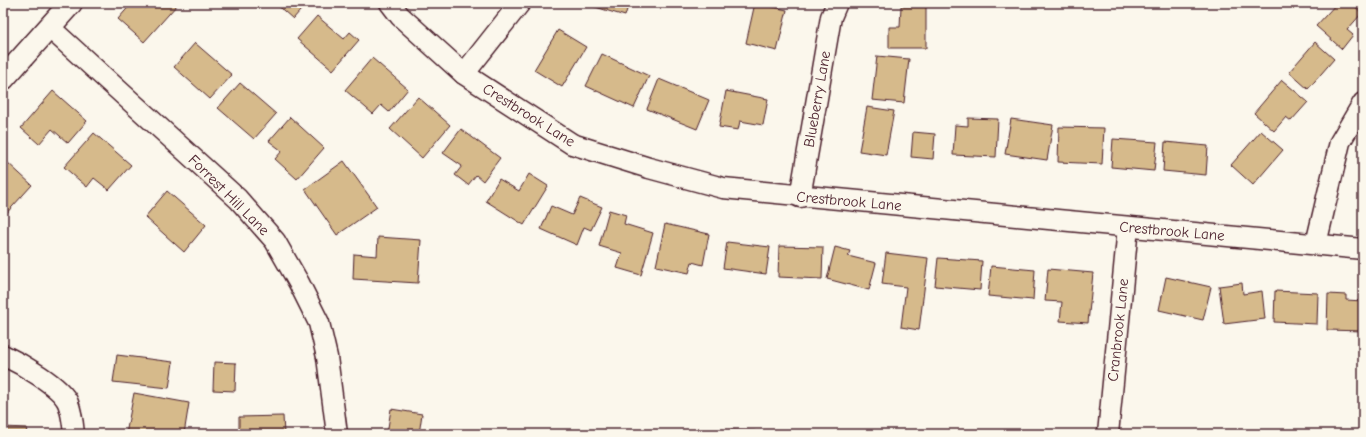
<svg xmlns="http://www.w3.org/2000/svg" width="1366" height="437" font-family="'Comic Neue',sans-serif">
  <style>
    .building { fill: #d6ba8b; stroke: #4a1f2b }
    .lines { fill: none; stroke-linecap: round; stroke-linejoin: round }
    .minor-casing { stroke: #4a1f2b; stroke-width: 23 }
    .tertiary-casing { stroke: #4a1f2b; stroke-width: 25 }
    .minor { stroke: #fbf7ec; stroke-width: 20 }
    .tertiary { stroke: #fbf7ec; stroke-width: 22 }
    .labels { text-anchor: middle; stroke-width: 3; stroke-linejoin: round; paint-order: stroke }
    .street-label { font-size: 15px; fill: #4a1f2b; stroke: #fbf7ec }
  </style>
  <rect width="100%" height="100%" fill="#fbf7ec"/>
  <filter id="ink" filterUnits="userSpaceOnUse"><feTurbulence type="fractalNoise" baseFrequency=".025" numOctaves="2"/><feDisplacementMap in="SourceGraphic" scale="8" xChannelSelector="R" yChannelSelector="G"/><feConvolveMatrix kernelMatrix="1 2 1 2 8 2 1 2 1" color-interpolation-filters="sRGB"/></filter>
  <g filter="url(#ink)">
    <g class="building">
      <polygon points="132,3 175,3 177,5 144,42 118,19"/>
      <polygon points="275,3 307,3 293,19"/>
      <polygon points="458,3 468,3 463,8"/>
      <polygon points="593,3 629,3 625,16 592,6"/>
      <polygon points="755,3 787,10 777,51 746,43"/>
      <polygon points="1337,3 1351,3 1362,13 1347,30 1353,35 1342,49 1316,26"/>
      <polygon points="901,6 926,6 926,48 889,48 889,27 900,27"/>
      <polygon points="317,16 344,39 350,32 359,40 333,70 297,39"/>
      <polygon points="558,30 586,47 562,87 534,70"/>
      <polygon points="1315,42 1334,59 1308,89 1289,72"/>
      <polygon points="195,43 232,75 210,99 174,67"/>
      <polygon points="602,54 649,76 634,108 586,86"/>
      <polygon points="877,56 909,59 904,103 872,100"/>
      <polygon points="372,58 408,89 389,112 381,105 373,114 345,90"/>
      <polygon points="659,79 709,100 697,129 647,109"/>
      <polygon points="1282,80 1308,102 1291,121 1286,117 1274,131 1254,113"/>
      <polygon points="240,83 276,114 254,139 218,108"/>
      <polygon points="53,91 87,121 68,143 52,129 39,144 21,128"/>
      <polygon points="726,91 768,99 763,125 740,121 738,130 719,127"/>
      <polygon points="418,97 450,125 422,158 390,129"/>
      <polygon points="867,107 894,111 886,155 859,151"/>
      <polygon points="290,117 324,148 297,179 275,159 282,151 269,141"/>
      <polygon points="968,118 998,119 996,157 953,155 955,125 968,126"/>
      <polygon points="1011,119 1053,125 1047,160 1005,154"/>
      <polygon points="1059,127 1104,128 1102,164 1058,162"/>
      <polygon points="461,129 500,158 483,181 476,175 468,185 455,175 462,166 443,153"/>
      <polygon points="1261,131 1283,150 1253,185 1231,165"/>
      <polygon points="913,132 935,134 933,159 911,157"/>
      <polygon points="94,133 131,165 109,190 94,178 87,187 64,167"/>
      <polygon points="1113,139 1157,142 1154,171 1111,167"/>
      <polygon points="1165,142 1208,146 1206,175 1163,171"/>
      <polygon points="344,161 377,207 337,235 305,189"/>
      <polygon points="7,162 32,185 3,217 3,166"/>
      <polygon points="529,174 548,186 524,225 486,201 499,179 519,191"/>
      <polygon points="167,191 206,225 184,252 145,217"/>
      <polygon points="580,198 602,207 591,230 584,227 577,245 541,229 551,206 572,215"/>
      <polygon points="609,210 626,215 624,224 653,233 641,275 617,268 622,253 599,246"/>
      <polygon points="665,224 709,234 703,265 692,262 689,273 656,266"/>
      <polygon points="378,237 421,240 418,283 353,279 354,254 377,256"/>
      <polygon points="727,242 770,247 766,274 723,268"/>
      <polygon points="779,246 823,247 822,279 778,277"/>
      <polygon points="835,247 850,251 848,256 876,263 869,290 827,279"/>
      <polygon points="886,253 928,258 919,330 901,327 906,287 882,284"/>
      <polygon points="938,258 982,261 980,290 935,286"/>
      <polygon points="991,266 1035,270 1033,300 988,296"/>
      <polygon points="1048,269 1093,273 1088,323 1060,321 1062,302 1045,301"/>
      <polygon points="1166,277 1211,287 1203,320 1159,310"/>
      <polygon points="1242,283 1243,294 1262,291 1265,319 1224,324 1219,286"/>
      <polygon points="1275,291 1318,293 1317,324 1274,322"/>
      <polygon points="1328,294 1346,295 1346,300 1363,301 1363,331 1327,330"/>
      <polygon points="117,355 173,362 169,388 113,382"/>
      <polygon points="214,362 236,363 235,391 213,390"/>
      <polygon points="134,393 189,403 184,434 162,433 161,434 126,434"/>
      <polygon points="391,409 422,414 419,434 387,434"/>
      <polygon points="283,416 284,434 239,434 239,417"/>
      <polygon points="3,427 27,428 26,434 3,434"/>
      <polygon points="729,430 755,431 755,434 728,434"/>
      <polygon points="439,431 464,434 438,434"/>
    </g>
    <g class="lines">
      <g class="minor-casing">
        <g id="minor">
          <polyline points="390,3 400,16 464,74 572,144 649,168 723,188 1363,249"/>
          <polyline points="49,27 238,199 275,241 299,283 319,323 327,357 337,434"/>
          <polyline points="464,74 520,3"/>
          <polyline points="800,197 831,17 837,3"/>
          <polyline points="1316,244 1340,142 1363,103"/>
          <path d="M3,355C20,363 61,386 68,403C72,413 73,424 74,434"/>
          <polyline points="1108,434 1128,227"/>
        </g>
      </g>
      <g class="tertiary-casing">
        <polyline id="tertiary" points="3,79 71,3"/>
      </g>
      <use href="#minor" class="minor"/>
      <use href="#tertiary" class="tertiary"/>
    </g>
  </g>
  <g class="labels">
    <g class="street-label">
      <text transform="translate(817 99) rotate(-80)" y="5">Blueberry Lane</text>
      <text transform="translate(529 115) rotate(32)" y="5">Crestbrook Lane</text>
      <text transform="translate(229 195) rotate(45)" y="5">Forrest Hill Lane</text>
      <text transform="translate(849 201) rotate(5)" y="5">Crestbrook Lane</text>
      <text transform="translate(1172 231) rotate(5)" y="5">Crestbrook Lane</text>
      <text transform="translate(1118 330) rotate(-84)" y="5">Cranbrook Lane</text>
    </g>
  </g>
  <rect width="1366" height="437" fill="none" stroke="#fbf7ec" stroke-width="16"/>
  <rect x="8" y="8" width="1350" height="421" fill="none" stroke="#4a1f2b" stroke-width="1.5" filter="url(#ink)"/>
</svg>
